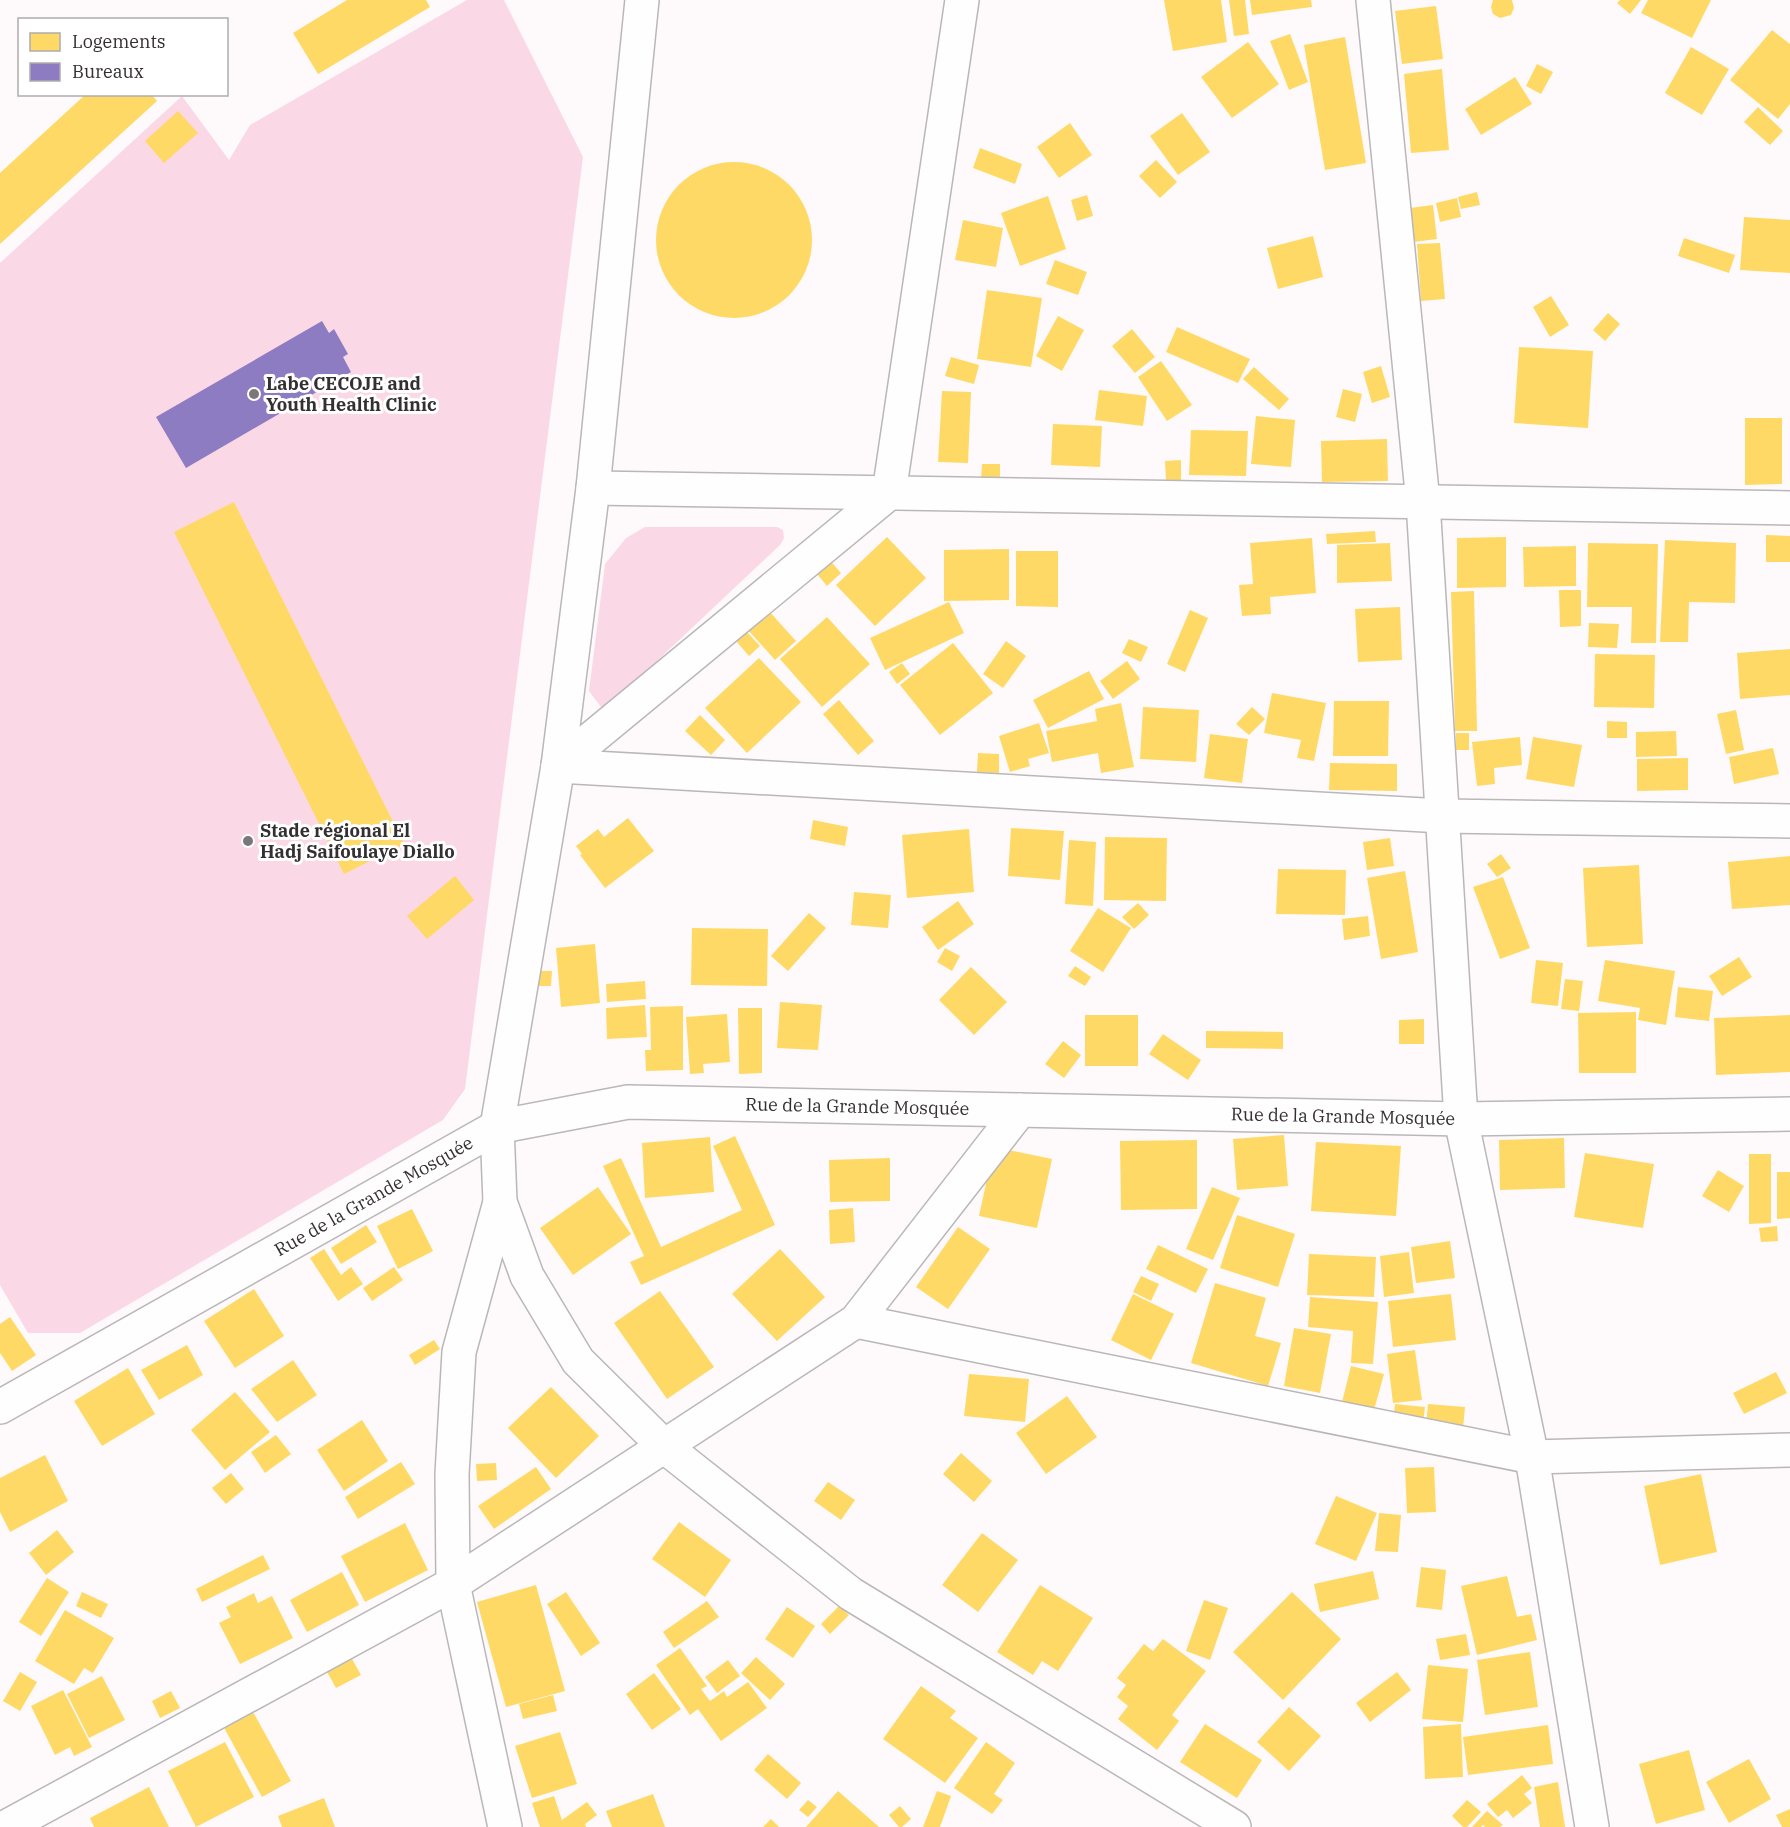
<svg xmlns="http://www.w3.org/2000/svg" width="1790" height="1827" font-family="'IBM Plex Serif',serif">
  <style>
    .green { fill: #fbd8e5 }
    .homes { fill: #ffd966 }
    .offices { fill: #8e7cc3 }
    .lines { fill: none; stroke-linecap: round; stroke-linejoin: round }
    .minor-casing { stroke: #bab7b8; stroke-width: 36 }
    .tertiary-casing { stroke: #bab7b8; stroke-width: 36 }
    .minor { stroke: #fffeff; stroke-width: 33 }
    .tertiary { stroke: #fffeff; stroke-width: 33 }
    .poi-dot { fill: #7b7778; stroke: #fff; stroke-width: 2 }
    .labels { text-anchor: middle; stroke-width: 6; stroke-linejoin: round; paint-order: stroke }
    .poi-label { font-size: 18px; font-weight: bold; fill: #343031; stroke: #fff; text-anchor: start }
    .street-label { font-size: 18px; fill: #343031; stroke: #fff }
  </style>
  <rect width="100%" height="100%" fill="#fefafc"/>
  <g class="green">
    <polygon points="467,0 504,0 583,157 465,1089 443,1120 80,1333 28,1333 0,1285 0,263 182,96 229,160 250,125"/>
    <polygon points="645,527 777,527 783,530 784,538 780,545 604,711 589,691 605,564 626,538"/>
  </g>
  <g class="homes">
    <polygon points="347,0 426,0 430,7 318,74 293,33"/>
    <polygon points="1164,0 1221,0 1227,42 1173,51"/>
    <polygon points="1229,0 1245,0 1249,34 1234,36"/>
    <polygon points="1250,0 1311,0 1312,7 1252,15"/>
    <polygon points="1493,0 1512,0 1514,8 1511,15 1500,18 1493,14 1491,7"/>
    <polygon points="1620,0 1641,0 1630,14 1617,3"/>
    <polygon points="1648,0 1711,0 1692,38 1641,13"/>
    <polygon points="1436,6 1443,59 1402,64 1395,11"/>
    <polygon points="1772,30 1790,44 1790,104 1778,119 1730,80"/>
    <polygon points="1290,34 1308,82 1289,90 1270,41"/>
    <polygon points="1345,37 1366,163 1325,170 1304,45"/>
    <polygon points="1248,42 1279,84 1232,118 1201,77"/>
    <polygon points="1691,47 1729,69 1702,115 1665,93"/>
    <polygon points="1537,64 1553,72 1541,94 1526,86"/>
    <polygon points="1442,69 1449,150 1411,153 1404,74"/>
    <polygon points="1515,77 1532,104 1481,135 1465,109"/>
    <polygon points="86,94 151,94 157,101 0,244 0,173"/>
    <polygon points="1758,107 1783,131 1770,145 1744,122"/>
    <polygon points="178,111 198,133 164,163 145,141"/>
    <polygon points="1182,113 1210,152 1178,175 1150,136"/>
    <polygon points="1070,123 1092,155 1059,178 1037,147"/>
    <polygon points="980,148 1022,164 1015,184 973,168"/>
    <polygon points="1156,160 1177,182 1160,198 1139,176"/>
    <circle cx="734" cy="240" r="78"/>
    <polygon points="1477,192 1480,205 1461,209 1458,197"/>
    <polygon points="1087,195 1093,216 1077,221 1071,200"/>
    <polygon points="1048,196 1066,249 1020,266 1001,213"/>
    <polygon points="1457,198 1461,217 1440,222 1436,203"/>
    <polygon points="1433,205 1437,239 1414,242 1410,208"/>
    <polygon points="1744,217 1790,220 1790,273 1740,270"/>
    <polygon points="963,220 1003,228 996,267 955,260"/>
    <polygon points="1313,236 1323,277 1278,289 1267,248"/>
    <polygon points="1684,238 1735,255 1729,273 1678,256"/>
    <polygon points="1440,243 1445,299 1421,301 1417,244"/>
    <polygon points="1055,260 1087,272 1078,295 1046,284"/>
    <polygon points="987,290 1042,298 1031,367 977,359"/>
    <polygon points="1551,296 1569,325 1550,337 1533,307"/>
    <polygon points="1608,313 1620,324 1605,341 1593,330"/>
    <polygon points="1058,316 1084,330 1062,371 1036,356"/>
    <polygon points="1177,327 1250,359 1238,383 1166,352"/>
    <polygon points="1132,329 1155,357 1135,373 1112,346"/>
    <polygon points="1519,347 1593,351 1588,428 1514,423"/>
    <polygon points="951,357 979,365 974,384 945,376"/>
    <polygon points="1161,361 1192,405 1167,421 1138,377"/>
    <polygon points="1381,366 1390,397 1372,403 1363,372"/>
    <polygon points="1254,367 1289,399 1279,410 1243,379"/>
    <polygon points="1343,389 1362,394 1355,422 1336,417"/>
    <polygon points="1099,390 1147,396 1143,426 1095,420"/>
    <polygon points="942,391 971,392 968,463 938,462"/>
    <polygon points="1256,416 1295,420 1291,467 1251,464"/>
    <polygon points="1745,418 1782,418 1782,484 1745,485"/>
    <polygon points="1053,424 1102,426 1100,467 1051,465"/>
    <polygon points="1191,430 1248,431 1246,476 1189,475"/>
    <polygon points="1387,439 1388,481 1322,482 1321,441"/>
    <polygon points="1181,460 1181,481 1166,481 1165,461"/>
    <polygon points="982,464 1000,464 1000,479 981,478"/>
    <polygon points="234,502 404,844 344,874 174,532"/>
    <polygon points="1375,531 1376,542 1327,544 1326,534"/>
    <polygon points="1766,535 1790,536 1790,562 1766,562"/>
    <polygon points="887,537 926,578 875,626 836,585"/>
    <polygon points="1506,537 1506,587 1457,588 1457,538"/>
    <polygon points="1312,538 1316,593 1270,597 1271,614 1242,616 1239,585 1253,584 1250,543"/>
    <polygon points="1665,540 1736,543 1735,603 1689,602 1688,642 1660,642"/>
    <polygon points="1390,543 1392,581 1337,583 1337,545"/>
    <polygon points="1588,543 1658,544 1656,643 1631,643 1632,607 1587,607"/>
    <polygon points="1576,546 1576,586 1524,587 1523,547"/>
    <polygon points="1009,549 1009,600 944,601 944,550"/>
    <polygon points="1016,551 1058,551 1058,607 1016,606"/>
    <polygon points="826,556 841,573 827,586 812,568"/>
    <polygon points="1559,590 1581,590 1581,626 1560,627"/>
    <polygon points="1474,591 1477,731 1455,731 1451,592"/>
    <polygon points="949,602 964,633 885,670 870,638"/>
    <polygon points="1400,607 1402,660 1358,662 1355,609"/>
    <polygon points="768,610 796,641 775,660 747,629"/>
    <polygon points="1190,610 1208,618 1185,672 1167,664"/>
    <polygon points="827,617 870,664 822,707 780,659"/>
    <polygon points="1589,623 1619,624 1617,648 1588,647"/>
    <polygon points="746,631 760,646 749,656 736,641"/>
    <polygon points="1129,639 1148,647 1141,662 1122,653"/>
    <polygon points="1006,641 1026,656 1003,688 983,674"/>
    <polygon points="953,643 993,693 940,735 900,685"/>
    <polygon points="1790,649 1790,695 1740,699 1737,653"/>
    <polygon points="1595,654 1655,655 1654,708 1594,707"/>
    <polygon points="759,658 801,702 747,753 705,708"/>
    <polygon points="1127,661 1140,679 1113,699 1100,681"/>
    <polygon points="902,663 910,674 897,684 889,672"/>
    <polygon points="1089,671 1104,699 1048,728 1033,700"/>
    <polygon points="1272,693 1326,703 1314,761 1297,758 1301,740 1264,733"/>
    <polygon points="839,700 874,741 858,755 823,714"/>
    <polygon points="1334,701 1389,701 1388,756 1333,756"/>
    <polygon points="1121,703 1134,767 1101,773 1098,753 1052,762 1046,731 1097,721 1095,709"/>
    <polygon points="1143,707 1199,710 1196,762 1140,759"/>
    <polygon points="1252,707 1265,719 1249,735 1236,724"/>
    <polygon points="1736,710 1744,750 1726,754 1717,714"/>
    <polygon points="700,715 725,740 711,755 685,731"/>
    <polygon points="1607,721 1627,722 1627,738 1607,738"/>
    <polygon points="1039,723 1049,753 1028,759 1030,766 1010,772 999,736"/>
    <polygon points="1676,731 1677,756 1636,757 1636,732"/>
    <rect x="1456" y="733" width="13" height="17"/>
    <polygon points="1210,734 1248,739 1242,783 1204,778"/>
    <polygon points="1520,737 1522,765 1494,768 1495,784 1477,786 1472,742"/>
    <polygon points="1533,737 1582,745 1574,787 1526,779"/>
    <polygon points="1773,748 1779,774 1734,784 1729,757"/>
    <polygon points="978,753 999,754 999,773 977,772"/>
    <polygon points="1688,758 1688,790 1637,791 1637,759"/>
    <polygon points="1330,763 1397,764 1397,791 1329,790"/>
    <polygon points="628,818 654,851 605,888 580,855 582,854 576,846 598,829 604,837"/>
    <polygon points="813,820 848,827 845,846 810,839"/>
    <polygon points="1011,828 1064,831 1060,880 1008,876"/>
    <polygon points="969,829 974,892 907,898 902,835"/>
    <polygon points="1105,837 1167,838 1166,901 1104,900"/>
    <polygon points="1390,838 1394,866 1367,870 1363,842"/>
    <polygon points="1069,840 1096,842 1093,906 1065,904"/>
    <polygon points="1501,854 1511,868 1497,877 1487,864"/>
    <polygon points="1790,856 1790,905 1732,909 1728,862"/>
    <polygon points="1639,865 1643,944 1587,947 1583,868"/>
    <polygon points="1278,869 1346,870 1345,915 1276,914"/>
    <polygon points="1405,871 1418,952 1381,959 1367,878"/>
    <polygon points="455,876 474,900 427,939 407,916"/>
    <polygon points="1503,877 1530,948 1500,959 1473,887"/>
    <polygon points="854,892 891,895 888,928 851,925"/>
    <polygon points="958,901 974,924 938,950 922,927"/>
    <polygon points="1138,903 1149,915 1134,929 1122,917"/>
    <polygon points="1098,908 1131,928 1103,972 1070,951"/>
    <polygon points="809,913 826,928 788,971 771,956"/>
    <polygon points="1368,916 1370,936 1344,940 1342,919"/>
    <polygon points="692,928 768,929 767,986 691,985"/>
    <polygon points="595,944 600,1003 561,1007 556,948"/>
    <polygon points="945,948 960,956 952,971 937,962"/>
    <polygon points="1739,957 1752,977 1722,996 1709,976"/>
    <polygon points="1536,960 1563,963 1558,1006 1531,1003"/>
    <polygon points="1605,960 1675,971 1666,1025 1638,1020 1640,1008 1598,1001"/>
    <polygon points="1075,966 1091,977 1085,986 1068,976"/>
    <polygon points="971,967 1007,1002 974,1035 939,1000"/>
    <polygon points="539,971 552,971 551,986 538,986"/>
    <polygon points="1565,979 1583,981 1579,1011 1561,1009"/>
    <polygon points="645,981 646,999 607,1002 606,984"/>
    <polygon points="1678,987 1713,991 1709,1021 1675,1017"/>
    <polygon points="780,1002 822,1005 818,1050 777,1048"/>
    <polygon points="645,1005 647,1037 607,1039 606,1008"/>
    <polygon points="683,1006 683,1070 646,1071 645,1050 651,1050 650,1007"/>
    <polygon points="738,1008 762,1008 762,1073 739,1074"/>
    <polygon points="1636,1012 1636,1073 1579,1073 1578,1013"/>
    <polygon points="727,1014 730,1062 703,1064 704,1073 690,1074 686,1017"/>
    <rect x="1085" y="1015" width="53" height="51"/>
    <polygon points="1790,1015 1790,1072 1716,1075 1714,1018"/>
    <polygon points="1424,1019 1424,1044 1399,1044 1399,1020"/>
    <polygon points="1206,1031 1283,1032 1283,1049 1206,1048"/>
    <polygon points="1163,1034 1201,1060 1188,1080 1149,1054"/>
    <polygon points="1063,1041 1081,1055 1064,1078 1045,1064"/>
    <polygon points="1284,1135 1288,1186 1237,1190 1233,1139"/>
    <polygon points="735,1136 775,1225 641,1285 630,1262 644,1256 603,1166 621,1158 661,1247 742,1210 713,1146"/>
    <polygon points="710,1137 714,1192 645,1198 642,1143"/>
    <polygon points="1564,1138 1565,1188 1500,1190 1499,1140"/>
    <polygon points="1197,1140 1197,1209 1121,1210 1120,1141"/>
    <polygon points="1316,1142 1401,1146 1396,1216 1311,1211"/>
    <polygon points="994,1147 1052,1159 1037,1228 979,1216"/>
    <polygon points="1585,1153 1654,1164 1643,1228 1574,1217"/>
    <polygon points="1749,1154 1771,1154 1771,1223 1749,1224"/>
    <polygon points="890,1158 890,1201 830,1202 829,1160"/>
    <polygon points="1718,1170 1744,1186 1729,1212 1702,1196"/>
    <polygon points="1777,1172 1790,1172 1790,1218 1777,1219"/>
    <polygon points="598,1187 631,1234 573,1275 540,1228"/>
    <polygon points="1212,1187 1240,1198 1213,1260 1186,1249"/>
    <polygon points="853,1208 855,1242 830,1244 829,1210"/>
    <polygon points="412,1209 433,1251 398,1269 377,1226"/>
    <polygon points="1237,1215 1295,1234 1278,1287 1220,1268"/>
    <polygon points="366,1225 377,1242 341,1264 331,1248"/>
    <polygon points="1777,1226 1778,1241 1761,1242 1759,1228"/>
    <polygon points="958,1227 990,1249 948,1309 916,1287"/>
    <polygon points="1450,1241 1455,1278 1416,1283 1411,1247"/>
    <polygon points="1158,1245 1208,1269 1196,1293 1146,1269"/>
    <polygon points="324,1249 341,1275 351,1267 363,1284 338,1301 310,1258"/>
    <polygon points="780,1249 825,1297 777,1341 732,1294"/>
    <polygon points="1409,1252 1414,1293 1384,1297 1380,1256"/>
    <polygon points="1309,1254 1376,1257 1374,1297 1307,1295"/>
    <polygon points="394,1267 403,1280 372,1301 363,1288"/>
    <polygon points="1141,1276 1159,1284 1151,1301 1133,1292"/>
    <polygon points="1215,1283 1266,1298 1255,1336 1281,1343 1268,1386 1191,1363"/>
    <polygon points="254,1289 284,1336 235,1368 204,1321"/>
    <polygon points="660,1291 714,1367 667,1399 614,1323"/>
    <polygon points="1133,1294 1174,1314 1151,1360 1111,1340"/>
    <polygon points="1451,1294 1456,1340 1393,1347 1388,1301"/>
    <polygon points="1310,1297 1378,1302 1373,1364 1351,1363 1353,1331 1308,1327"/>
    <polygon points="10,1317 36,1355 12,1371 0,1353 0,1324"/>
    <polygon points="1294,1328 1331,1334 1320,1393 1284,1386"/>
    <polygon points="434,1340 440,1349 415,1365 409,1355"/>
    <polygon points="187,1345 203,1375 159,1400 141,1370"/>
    <polygon points="1415,1350 1422,1400 1393,1403 1387,1354"/>
    <polygon points="293,1360 317,1395 277,1422 251,1389"/>
    <polygon points="1351,1366 1384,1374 1374,1410 1342,1402"/>
    <polygon points="128,1368 155,1414 102,1446 74,1401"/>
    <polygon points="1776,1372 1787,1393 1744,1414 1733,1393"/>
    <polygon points="969,1374 1029,1379 1025,1422 964,1416"/>
    <polygon points="551,1387 599,1436 556,1478 508,1428"/>
    <polygon points="235,1392 270,1432 225,1470 191,1430"/>
    <polygon points="1067,1396 1097,1437 1046,1474 1016,1433"/>
    <polygon points="1395,1404 1425,1407 1423,1423 1393,1420"/>
    <polygon points="1428,1404 1465,1407 1463,1429 1426,1425"/>
    <polygon points="362,1420 388,1461 344,1491 317,1450"/>
    <polygon points="276,1435 291,1454 265,1473 251,1452"/>
    <polygon points="961,1453 992,1481 974,1502 943,1474"/>
    <polygon points="45,1455 68,1501 10,1532 0,1512 0,1478"/>
    <polygon points="401,1462 415,1484 358,1519 345,1497"/>
    <polygon points="496,1463 497,1480 477,1481 476,1464"/>
    <polygon points="536,1467 551,1489 494,1529 478,1506"/>
    <polygon points="1434,1467 1436,1512 1407,1513 1405,1468"/>
    <polygon points="231,1473 244,1489 226,1504 212,1488"/>
    <polygon points="1701,1474 1717,1552 1660,1565 1644,1486"/>
    <polygon points="828,1482 855,1500 841,1520 814,1501"/>
    <polygon points="1336,1496 1377,1513 1356,1561 1315,1544"/>
    <polygon points="1379,1513 1401,1515 1398,1552 1375,1551"/>
    <polygon points="679,1522 731,1560 705,1597 652,1559"/>
    <polygon points="405,1523 428,1570 365,1602 341,1556"/>
    <polygon points="57,1530 74,1552 46,1575 29,1553"/>
    <polygon points="982,1533 1018,1560 978,1612 942,1585"/>
    <polygon points="263,1555 270,1569 202,1602 196,1589"/>
    <polygon points="1421,1567 1446,1570 1442,1610 1416,1607"/>
    <polygon points="1373,1571 1379,1599 1320,1612 1314,1584"/>
    <polygon points="342,1572 359,1605 307,1632 290,1600"/>
    <polygon points="1507,1576 1517,1617 1531,1614 1537,1640 1477,1655 1461,1586"/>
    <polygon points="47,1578 69,1592 41,1636 19,1622"/>
    <polygon points="536,1585 565,1691 506,1707 477,1602"/>
    <polygon points="1040,1585 1093,1618 1058,1671 1042,1661 1033,1675 997,1652"/>
    <polygon points="82,1592 108,1604 101,1618 76,1606"/>
    <polygon points="566,1592 600,1643 581,1656 547,1604"/>
    <polygon points="1292,1592 1341,1639 1283,1700 1233,1652"/>
    <polygon points="254,1593 258,1603 272,1596 293,1638 240,1664 219,1623 231,1617 226,1607"/>
    <polygon points="1204,1600 1228,1608 1210,1660 1186,1651"/>
    <polygon points="707,1601 719,1617 674,1648 663,1632"/>
    <polygon points="839,1606 849,1615 830,1634 821,1624"/>
    <polygon points="787,1607 815,1626 793,1658 765,1639"/>
    <polygon points="65,1610 114,1638 93,1673 84,1668 74,1684 35,1661"/>
    <polygon points="1466,1634 1470,1655 1440,1660 1436,1639"/>
    <polygon points="1163,1639 1206,1671 1172,1715 1179,1721 1157,1750 1118,1719 1128,1706 1117,1697 1126,1685 1117,1678 1144,1644 1153,1651"/>
    <polygon points="680,1648 707,1686 701,1689 710,1701 724,1691 727,1697 748,1682 767,1708 721,1741 698,1709 690,1715 656,1665"/>
    <polygon points="1530,1652 1538,1707 1485,1715 1477,1660"/>
    <polygon points="351,1657 361,1675 336,1688 326,1670"/>
    <polygon points="756,1657 785,1684 770,1700 741,1673"/>
    <polygon points="728,1660 740,1676 717,1693 705,1677"/>
    <polygon points="1428,1665 1468,1669 1463,1722 1422,1719"/>
    <polygon points="20,1672 37,1682 20,1711 3,1701"/>
    <polygon points="1397,1672 1411,1690 1370,1722 1356,1703"/>
    <polygon points="654,1673 681,1709 652,1730 626,1694"/>
    <polygon points="102,1676 125,1720 89,1738 67,1694"/>
    <polygon points="921,1686 956,1711 950,1718 978,1738 945,1783 883,1739"/>
    <polygon points="63,1690 92,1747 74,1756 70,1747 55,1755 31,1706"/>
    <polygon points="171,1691 180,1708 160,1718 152,1701"/>
    <polygon points="553,1695 557,1711 523,1719 519,1704"/>
    <polygon points="1289,1707 1321,1736 1289,1771 1257,1742"/>
    <polygon points="251,1708 291,1781 262,1797 222,1724"/>
    <polygon points="1205,1724 1262,1760 1237,1798 1180,1762"/>
    <polygon points="1461,1724 1463,1777 1425,1779 1423,1727"/>
    <polygon points="1548,1725 1553,1764 1468,1775 1463,1737"/>
    <polygon points="560,1732 577,1784 532,1798 515,1746"/>
    <polygon points="225,1742 254,1797 196,1827 168,1771"/>
    <polygon points="986,1742 1015,1763 994,1794 1003,1800 992,1814 954,1788"/>
    <polygon points="1689,1750 1705,1810 1656,1824 1639,1764"/>
    <polygon points="768,1754 801,1783 787,1799 754,1770"/>
    <polygon points="1749,1759 1771,1799 1729,1823 1706,1782"/>
    <polygon points="1522,1775 1532,1788 1524,1794 1532,1803 1513,1818 1507,1810 1498,1817 1487,1804"/>
    <polygon points="1558,1782 1565,1827 1540,1827 1534,1787"/>
    <polygon points="149,1787 169,1827 94,1827 90,1818"/>
    <polygon points="838,1791 879,1827 806,1827"/>
    <polygon points="937,1791 951,1796 940,1827 923,1827"/>
    <polygon points="653,1794 665,1827 612,1827 606,1811"/>
    <polygon points="554,1796 562,1820 587,1802 597,1815 585,1824 586,1827 540,1827 532,1803"/>
    <polygon points="324,1798 335,1827 282,1827 278,1816"/>
    <polygon points="808,1800 817,1807 808,1817 799,1810"/>
    <polygon points="1467,1800 1481,1812 1467,1827 1463,1827 1452,1816"/>
    <polygon points="900,1806 911,1819 902,1827 899,1827 889,1815"/>
    <polygon points="1790,1809 1790,1827 1782,1827 1776,1815"/>
    <polygon points="1487,1811 1503,1825 1500,1827 1485,1827 1483,1825 1481,1827 1472,1827"/>
    <polygon points="771,1819 779,1827 763,1827"/>
  </g>
  <polygon class="offices" points="322,321 329,333 334,329 348,354 343,357 351,372 186,468 156,417"/>
  <g class="lines">
    <g class="minor-casing">
      <g id="minor">
        <polyline points="1373,0 1423,502 1461,1119 1532,1457 1592,1827"/>
        <polyline points="593,488 1790,508"/>
        <polyline points="558,766 1442,816 1790,821"/>
        <polyline points="558,766 889,493 962,0"/>
        <polyline points="500,1202 459,1352 452,1474 453,1584 505,1827"/>
        <polyline points="856,1321 1532,1457 1790,1450"/>
        <path id="s1" d="M0,1407L497,1127L628,1102L1461,1119L1790,1114"/>
        <polyline points="6,1827 453,1584 856,1321 1020,1110"/>
      </g>
    </g>
    <g class="tertiary-casing">
      <polyline id="tertiary" points="642,0 593,488 558,766 497,1127 500,1202 527,1276 578,1361 665,1447 851,1594 1234,1827"/>
    </g>
    <use href="#minor" class="minor"/>
    <use href="#tertiary" class="tertiary"/>
  </g>
  <g class="poi-dot">
    <circle cx="254" cy="394" r="6"/>
    <circle cx="248" cy="841" r="6"/>
  </g>
  <g class="labels">
    <g class="poi-label">
      <text x="266" y="390">Labe CECOJE and<tspan x="266" dy="21">Youth Health Clinic</tspan></text>
      <text x="260" y="837">Stade régional El<tspan x="260" dy="21">Hadj Saifoulaye Diallo</tspan></text>
    </g>
    <g class="street-label">
      <text dy="6" stroke="none"><textPath href="#s1" startOffset="933">Rue de la Grande Mosquée</textPath></text>
      <text dy="6" stroke="none"><textPath href="#s1" startOffset="1419">Rue de la Grande Mosquée</textPath></text>
      <text dy="6" stroke="none"><textPath href="#s1" startOffset="429">Rue de la Grande Mosquée</textPath></text>
    </g>
  </g>
  <rect x="18" y="18" width="210" height="78" fill="#ffffff" stroke="#aeacad" stroke-width="1.5"/>
  <rect x="30" y="33" width="30" height="18" fill="#ffd966" stroke="#aeacad" stroke-width="1.5"/>
  <text x="72" y="48" font-size="18" fill="#343031">Logements</text>
  <rect x="30" y="63" width="30" height="18" fill="#8e7cc3" stroke="#aeacad" stroke-width="1.5"/>
  <text x="72" y="78" font-size="18" fill="#343031">Bureaux</text>
</svg>
